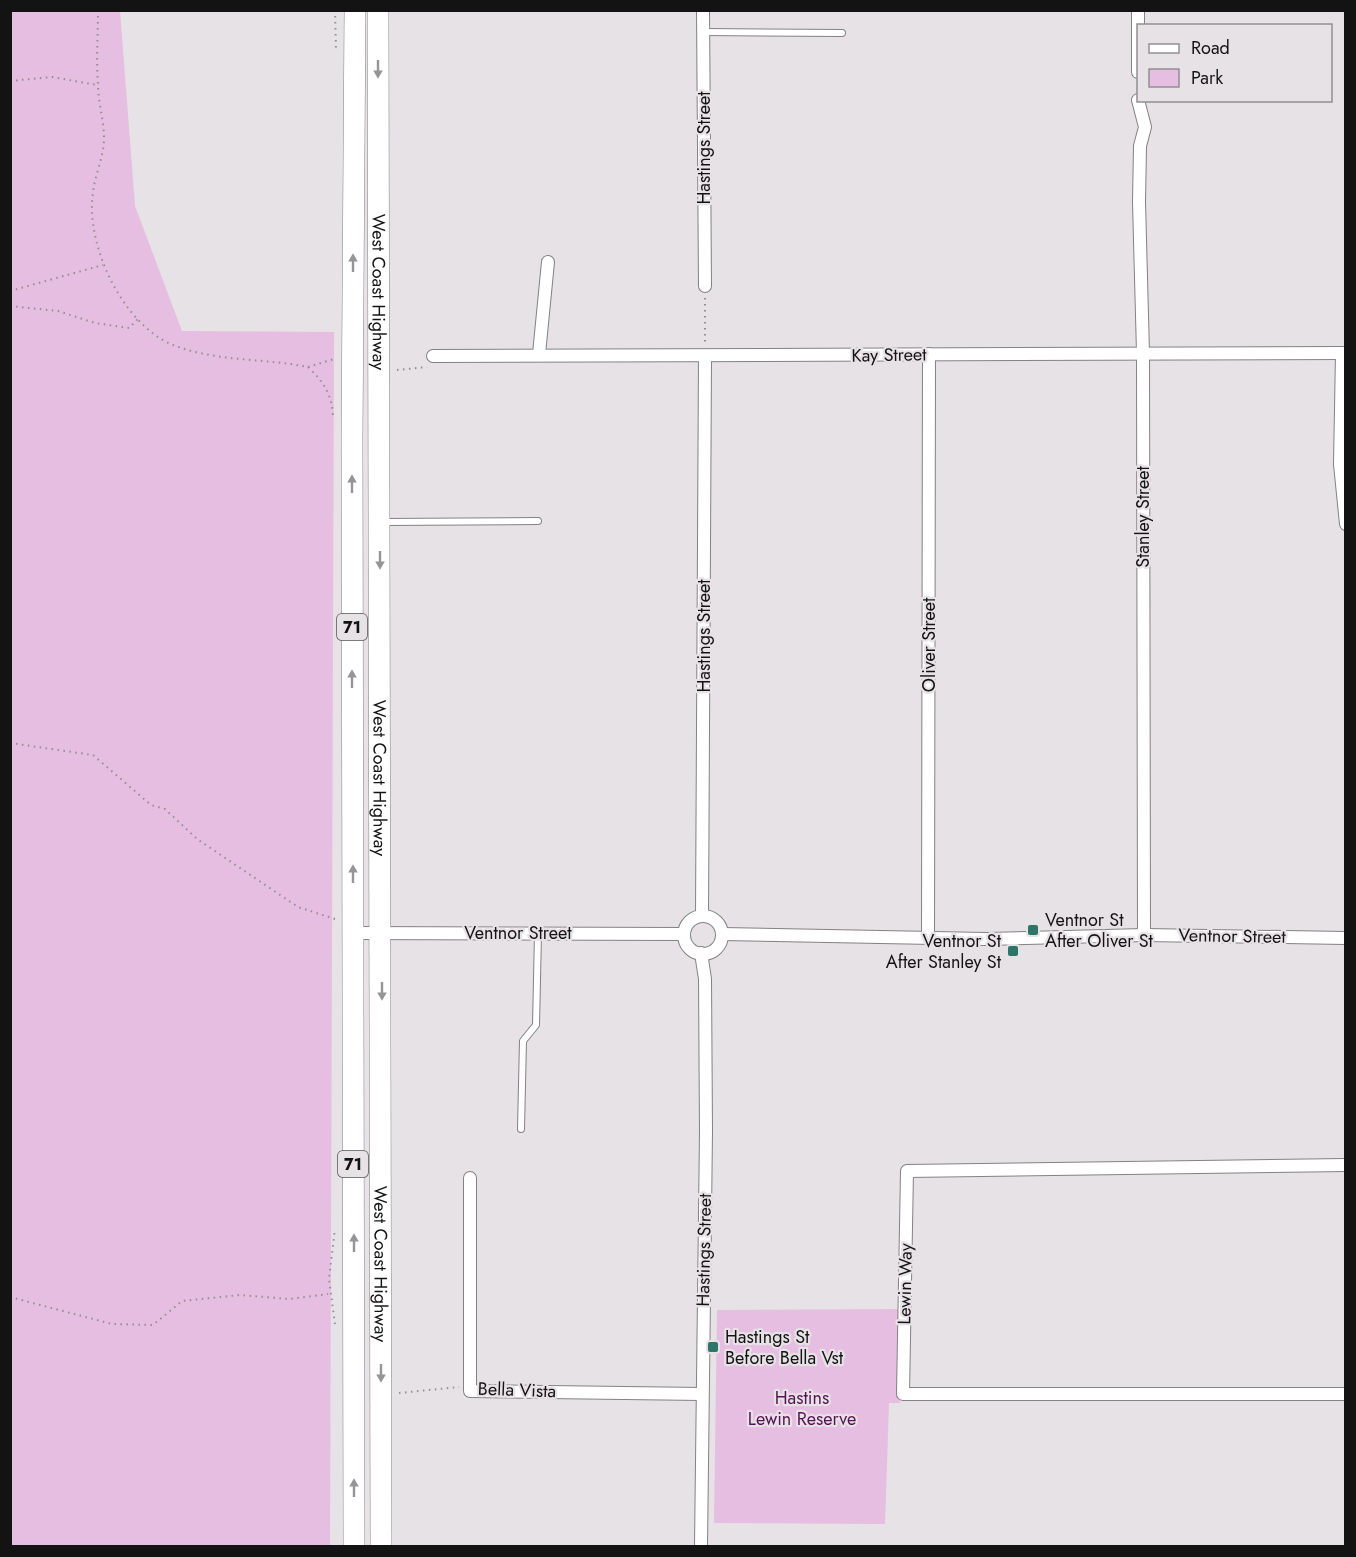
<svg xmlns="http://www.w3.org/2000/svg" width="1356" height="1557" font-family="Jost,sans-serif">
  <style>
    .green { fill: #e5bee1 }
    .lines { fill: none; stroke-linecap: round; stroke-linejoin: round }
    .lane-casing { stroke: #858184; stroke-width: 8 }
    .street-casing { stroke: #858184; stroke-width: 14 }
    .highway-casing { stroke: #858184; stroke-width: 22 }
    .path { stroke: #928f92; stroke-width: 2; stroke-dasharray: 1.5 4.5; stroke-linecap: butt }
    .lane { stroke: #fff; stroke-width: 6 }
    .street { stroke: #fff; stroke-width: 12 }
    .highway { stroke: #fff; stroke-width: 21 }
    .oneway { fill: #959595 }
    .poi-dot { fill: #2f7468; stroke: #e6e2e5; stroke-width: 2 }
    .labels { text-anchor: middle; stroke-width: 4.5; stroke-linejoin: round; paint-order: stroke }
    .shield { fill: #e6e2e5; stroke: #535153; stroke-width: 1.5 }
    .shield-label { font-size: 16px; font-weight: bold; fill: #141314 }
    .street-label { font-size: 18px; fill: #141314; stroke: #e6e2e5 }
    .poi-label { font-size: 18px; fill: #141314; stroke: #e6e2e5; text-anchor: start }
    .park-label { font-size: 18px; fill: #5a1057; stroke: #e6e2e5 }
  </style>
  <rect width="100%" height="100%" fill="#e6e2e5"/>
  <g class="green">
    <polygon points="11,10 120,11 135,206 182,331 334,332 330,1546 11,1546"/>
    <polygon points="900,1309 900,1403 889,1403 885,1524 714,1523 717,1310"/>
  </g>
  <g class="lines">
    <g class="lane-casing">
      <g id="lane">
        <polyline points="703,32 842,33"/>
        <polyline points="383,522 538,521"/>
        <polyline points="521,1129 523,1041 536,1025 538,934"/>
      </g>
    </g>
    <g class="street-casing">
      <g id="street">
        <polyline points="703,10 705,286"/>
        <polyline points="1138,10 1138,72"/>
        <polyline points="1138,100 1145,127 1140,146 1139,202 1143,353 1144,935"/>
        <polyline points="1342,353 1340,464 1346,524"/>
        <polyline points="539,354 548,262"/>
        <polyline points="433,356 1346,353"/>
        <polyline points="702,916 705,357"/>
        <circle cx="703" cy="935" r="19"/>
        <polyline points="353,933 684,934"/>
        <polyline points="722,934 986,939 1144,935 1346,938"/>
        <polyline points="928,936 929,354"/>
        <polyline points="1346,1165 907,1171 903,1394 1346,1394"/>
        <polyline points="470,1178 470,1391 702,1394"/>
        <polyline points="701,1546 706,1131 705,979 701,953"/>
      </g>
    </g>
    <g class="highway-casing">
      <g id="highway">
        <path id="s1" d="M378,10L381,1546"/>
        <polyline points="354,1546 352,437 355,10"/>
      </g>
    </g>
    <g class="path">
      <path d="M98,10C98,35 96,59 98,84C98,102 104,120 104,138C104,157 95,174 93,192C85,245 123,325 173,345C217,362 264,358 308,367"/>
      <polyline points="335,10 336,51"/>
      <polyline points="10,81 52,77 97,85"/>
      <polyline points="10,291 103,265"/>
      <polyline points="705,298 705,344"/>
      <polyline points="10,306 58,311 95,323 129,328 139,318"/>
      <path d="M308,367C324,382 332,395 333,416"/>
      <polyline points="308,367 334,359"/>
      <polyline points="397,370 427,367"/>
      <polyline points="10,743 93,755 151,805 165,809 197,839 298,907 335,919"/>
      <polyline points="10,1297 112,1324 153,1325 182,1301 240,1295 290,1299 328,1294"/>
      <polyline points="335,1324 329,1279 335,1229"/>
      <polyline points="399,1393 459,1387"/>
    </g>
    <use href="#lane" class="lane"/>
    <use href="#street" class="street"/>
    <use href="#highway" class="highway"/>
  </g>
  <defs><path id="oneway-solid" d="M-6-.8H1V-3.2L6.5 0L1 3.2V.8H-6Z" transform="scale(1.5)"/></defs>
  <g class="oneway">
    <use href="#oneway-solid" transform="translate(378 69) rotate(90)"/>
    <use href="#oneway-solid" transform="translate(353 263) rotate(-90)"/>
    <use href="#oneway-solid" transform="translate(352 484) rotate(-90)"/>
    <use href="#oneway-solid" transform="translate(380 560) rotate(90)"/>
    <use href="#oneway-solid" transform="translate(352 679) rotate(-90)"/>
    <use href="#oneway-solid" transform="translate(353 874) rotate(-90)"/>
    <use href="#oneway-solid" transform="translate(382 991) rotate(90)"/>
    <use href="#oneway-solid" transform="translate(354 1243) rotate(-90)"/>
    <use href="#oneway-solid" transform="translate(381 1373) rotate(90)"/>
    <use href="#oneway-solid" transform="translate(354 1488) rotate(-90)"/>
  </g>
  <g class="poi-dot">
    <rect x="1027" y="924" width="12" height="12" rx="3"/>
    <rect x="1007" y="945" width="12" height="12" rx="3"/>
    <rect x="707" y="1341" width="12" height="12" rx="3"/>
  </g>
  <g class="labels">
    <g class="shield">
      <rect x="337" y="614" width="30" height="26" rx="4.5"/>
      <rect x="338" y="1151" width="30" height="26" rx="4.5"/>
    </g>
    <g class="shield-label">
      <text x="352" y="633">71</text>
      <text x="353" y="1170">71</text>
    </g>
    <g class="street-label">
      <text transform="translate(704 148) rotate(-90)" y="6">Hastings Street</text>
      <text dy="6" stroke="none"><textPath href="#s1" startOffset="282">West Coast Highway</textPath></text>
      <text transform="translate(889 355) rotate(-1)" y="6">Kay Street</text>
      <text transform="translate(1143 517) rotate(-90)" y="6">Stanley Street</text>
      <text transform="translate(704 636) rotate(-90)" y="6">Hastings Street</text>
      <text transform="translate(929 645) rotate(-90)" y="6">Oliver Street</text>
      <text dy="6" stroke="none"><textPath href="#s1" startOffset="768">West Coast Highway</textPath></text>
      <text x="518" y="939">Ventnor Street</text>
      <text transform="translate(1232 936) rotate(1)" y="6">Ventnor Street</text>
      <text transform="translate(704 1250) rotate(-89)" y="6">Hastings Street</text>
      <text dy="6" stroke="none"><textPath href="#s1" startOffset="1254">West Coast Highway</textPath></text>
      <text transform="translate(905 1284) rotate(-89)" y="6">Lewin Way</text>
      <text transform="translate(517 1390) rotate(2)" y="6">Bella Vista</text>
    </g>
    <g class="poi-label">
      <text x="1045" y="926">Ventnor St<tspan x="1045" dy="21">After Oliver St</tspan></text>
      <text x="1001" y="947" text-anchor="end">Ventnor St<tspan x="1001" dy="21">After Stanley St</tspan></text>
      <text x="725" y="1343">Hastings St<tspan x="725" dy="21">Before Bella Vst</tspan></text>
    </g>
    <g class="park-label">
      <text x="802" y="1404">Hastins<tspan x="802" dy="21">Lewin Reserve</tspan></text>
    </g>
  </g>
  <rect width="1356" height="1557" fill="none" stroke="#141314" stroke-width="24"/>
  <rect x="1137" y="24" width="195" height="78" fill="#e6e2e5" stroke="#928f91" stroke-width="1.5"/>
  <rect x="1149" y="44" width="30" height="9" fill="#ffffff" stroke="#928f91" stroke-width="1.5"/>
  <text x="1191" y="54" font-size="18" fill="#141314">Road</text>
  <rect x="1149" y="69" width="30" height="18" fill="#e5bee1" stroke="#928f91" stroke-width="1.5"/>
  <text x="1191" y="84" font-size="18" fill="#141314">Park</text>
</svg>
